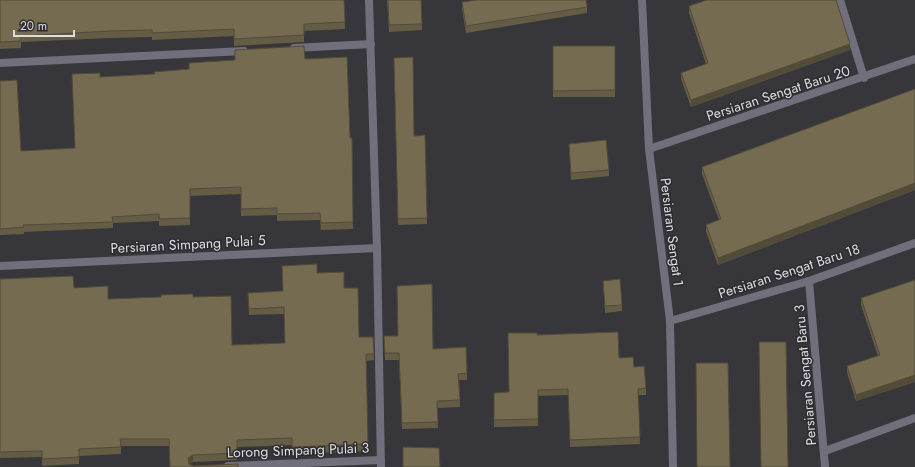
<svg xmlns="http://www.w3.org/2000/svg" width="915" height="467" font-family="Jost,sans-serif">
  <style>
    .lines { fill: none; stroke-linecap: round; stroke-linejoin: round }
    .street { stroke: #716f7b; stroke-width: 8 }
    .wall { fill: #655c46 }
    .shaded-wall { fill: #524b39 }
    .building { fill: #756b51; stroke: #524b39 }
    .labels { text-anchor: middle; stroke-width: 3; stroke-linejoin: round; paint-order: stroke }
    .street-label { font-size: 14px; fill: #dddddf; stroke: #2d2c30 }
  </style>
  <rect width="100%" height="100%" fill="#37363a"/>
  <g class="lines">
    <g class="street">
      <polyline points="369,0 377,248 381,467"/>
      <polyline points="642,0 649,149 670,321 673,467"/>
      <polyline points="840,0 864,78"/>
      <polyline points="294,48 371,44"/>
      <polyline points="0,63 244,51"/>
      <polyline points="649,149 915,59"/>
      <polyline points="0,266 377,248"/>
      <polyline points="809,281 825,467"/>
      <polyline points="670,321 809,281 915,243"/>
      <polyline points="825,451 915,418"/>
      <polyline points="228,466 381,460"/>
    </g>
  </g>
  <g class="wall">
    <polygon points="0,0 344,0 345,29 304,31 304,42 234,46 234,36 152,40 152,37 110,38 21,42 21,48 0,49"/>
    <polygon points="387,0 422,24 422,30 389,32"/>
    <polygon points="462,2 587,7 587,13 466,33 462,9"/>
    <polygon points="689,6 850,50 691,107 681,79 681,73 706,64 689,13"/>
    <rect x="553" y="46" width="62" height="51"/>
    <polygon points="394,58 414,136 425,135 427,224 398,225"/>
    <polygon points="305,59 350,138 352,138 353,229 321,230 320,220 277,221 277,215 241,216 241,194 190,196 190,225 159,226 159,221 113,223 113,228 24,232 24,234 0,235 0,81 21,151 75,148 72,74 100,77 155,74 189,69 189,63"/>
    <polygon points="915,89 915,190 718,265 706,232 706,225 719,220 702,174 702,167"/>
    <polygon points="569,144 609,170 609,176 571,180 569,150"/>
    <polygon points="317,273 344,288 359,337 373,337 374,360 366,361 368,451 292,454 292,445 237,447 237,460 193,462 189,464 193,466 238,467 170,467 169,446 121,446 121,454 79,456 79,464 42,466 42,457 0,458 0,279 74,288 108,299 193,297 232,345 285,343 284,314 249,315 248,293 283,291"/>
    <polygon points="915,280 915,382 856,401 847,373 847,366 878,356 861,305 861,298"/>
    <polygon points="603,281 622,305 622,311 605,313"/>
    <polygon points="537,335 619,358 634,367 646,388 646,395 638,395 640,444 570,447 568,395 538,396 538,426 494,427 494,393 509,392"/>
    <polygon points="384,336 398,336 433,349 467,373 467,380 459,380 460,407 437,408 438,428 402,429 399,360 385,360"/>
  </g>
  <g class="shaded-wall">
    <polygon points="850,44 850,50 691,107 691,100"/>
    <polygon points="915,183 915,190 718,265 718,258"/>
    <polygon points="915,375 915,382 856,401 856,395"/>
    <polygon points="193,455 193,462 188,465 188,458"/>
  </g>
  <g class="building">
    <polygon points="0,0 344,0 345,22 304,24 304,35 234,39 234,29 152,33 152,30 110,31 21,36 21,41 0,42"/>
    <polygon points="388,0 421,0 422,24 389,25"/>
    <polygon points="477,0 586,0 587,7 466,26 462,2"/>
    <polygon points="707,0 836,0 850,44 691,100 681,73 708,63 689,6"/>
    <polygon points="304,46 305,59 347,57 350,138 352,138 353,222 321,223 320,213 277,214 277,208 241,209 241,187 190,189 190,218 159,219 159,214 112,217 113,222 23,225 24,227 0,229 0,81 17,80 21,151 75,148 72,74 100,73 100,77 155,74 154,72 189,69 189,63 235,60 235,50"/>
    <polygon points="553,46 615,46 615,90 553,91"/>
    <polygon points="413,57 414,136 425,135 427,218 398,219 394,58"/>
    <polygon points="915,89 915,183 718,258 706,225 721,219 702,167"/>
    <polygon points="606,140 609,170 571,173 569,144"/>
    <polygon points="317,264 317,273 344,272 344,288 358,288 359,337 373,337 374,354 366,354 368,444 292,447 292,438 237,440 237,453 193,455 188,458 189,464 193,466 238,464 238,467 170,467 169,439 120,439 121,447 79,449 79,457 42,459 42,451 0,452 0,279 73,276 74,288 108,286 108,299 161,297 161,295 193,294 193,297 231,296 232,345 285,343 284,307 249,309 248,293 283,291 282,266"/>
    <polygon points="620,279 622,305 605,306 603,281"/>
    <polygon points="915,280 915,375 856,395 847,366 880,355 861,298"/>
    <polygon points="432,284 433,349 466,347 467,373 458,374 460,400 437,401 438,422 402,423 399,353 385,353 384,336 398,336 397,286"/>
    <polygon points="618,332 619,358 633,357 634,367 644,366 646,388 638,389 640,437 570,440 568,389 538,390 538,419 494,420 494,393 509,392 508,333 537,333 537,335"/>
    <polygon points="759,342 786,342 788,467 761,467"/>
    <polygon points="696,363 728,363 730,467 697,467"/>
    <polygon points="403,447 439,448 440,467 403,467"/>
  </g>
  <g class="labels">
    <g class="street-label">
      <text transform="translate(778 93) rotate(-18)" y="5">Persiaran Sengat Baru 20</text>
      <text transform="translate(672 232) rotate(83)" y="5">Persiaran Sengat 1</text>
      <text transform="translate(188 244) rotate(-3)" y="5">Persiaran Simpang Pulai 5</text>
      <text transform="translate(789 271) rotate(-18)" y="5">Persiaran Sengat Baru 18</text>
      <text transform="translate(805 375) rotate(-95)" y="5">Persiaran Sengat Baru 3</text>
      <text transform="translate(298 450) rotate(-2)" y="5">Lorong Simpang Pulai 3</text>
    </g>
  </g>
  <path d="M14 30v6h60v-6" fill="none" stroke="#dddddf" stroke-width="2"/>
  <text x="20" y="30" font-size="12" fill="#dddddf" stroke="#2d2c30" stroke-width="3" paint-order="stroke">20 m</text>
</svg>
